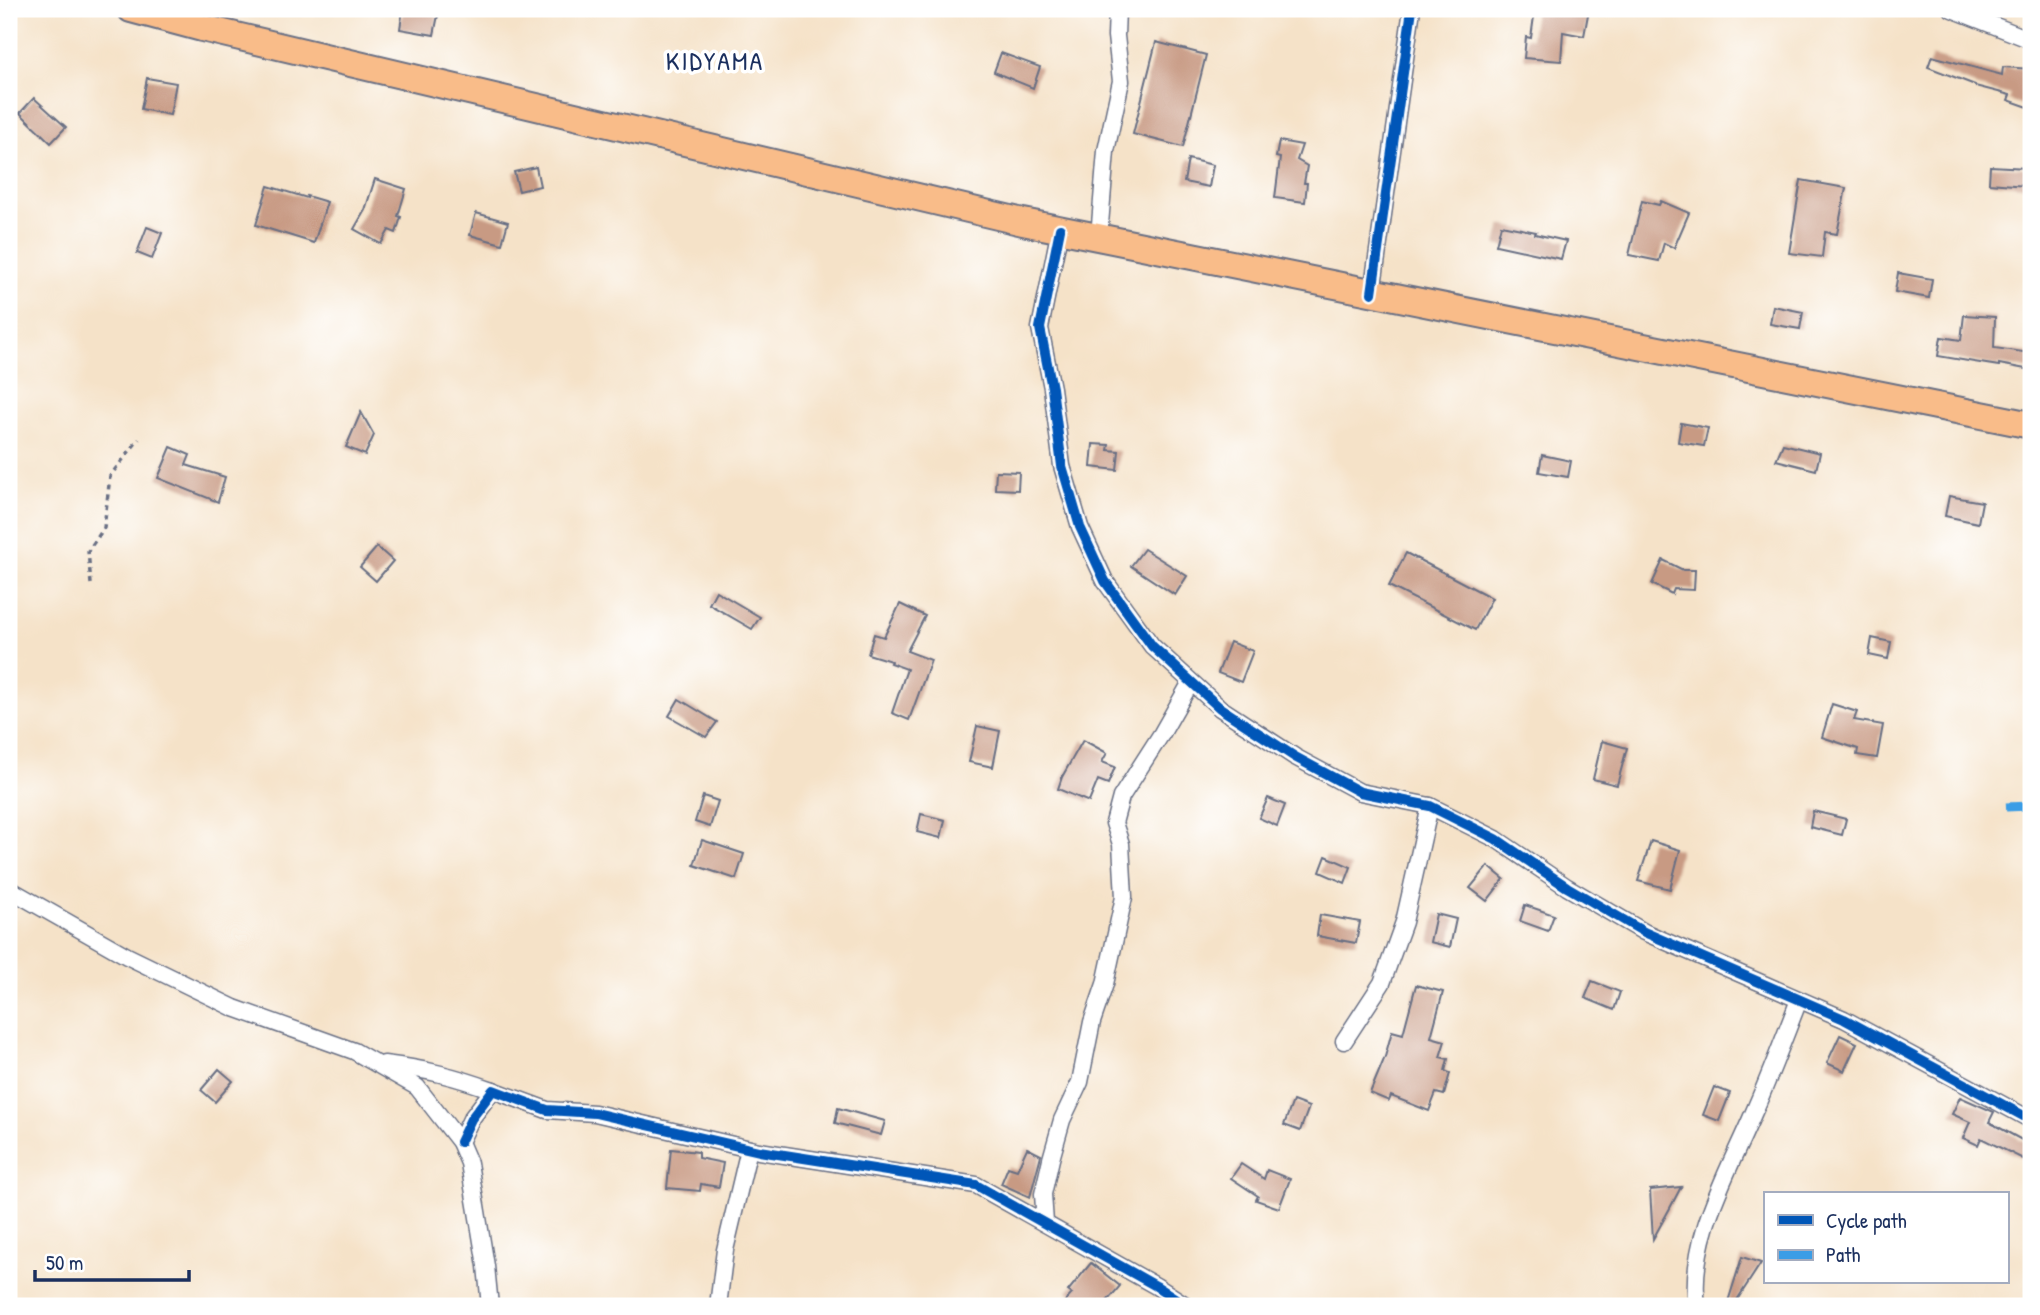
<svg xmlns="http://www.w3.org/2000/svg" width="2040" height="1315" font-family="'Patrick Hand',sans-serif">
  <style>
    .building { fill: #c89a83 }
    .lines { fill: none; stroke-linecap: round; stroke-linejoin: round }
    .minor-casing { stroke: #676e83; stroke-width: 19 }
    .trunk-casing { stroke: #676e83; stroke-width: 30 }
    .path { stroke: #676e83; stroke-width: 3.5; stroke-dasharray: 5 5; stroke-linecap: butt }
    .minor { stroke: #fff; stroke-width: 16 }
    .trunk { stroke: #f9bc89; stroke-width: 26 }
    .quiet { stroke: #3b9de6; stroke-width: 9; stroke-dasharray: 18 9; stroke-linecap: butt }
    .cycleway-casing { stroke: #fff; stroke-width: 15 }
    .cycleway { stroke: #0057b8; stroke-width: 10 }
    .labels { text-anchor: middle; stroke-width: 7; stroke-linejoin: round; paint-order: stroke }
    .quarter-label { font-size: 26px; letter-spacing: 2px; fill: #1b2f5e; stroke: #fff }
  </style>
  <rect width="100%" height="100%" fill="#fff"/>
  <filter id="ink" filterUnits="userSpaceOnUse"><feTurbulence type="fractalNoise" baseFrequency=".0143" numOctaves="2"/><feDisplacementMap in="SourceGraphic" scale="14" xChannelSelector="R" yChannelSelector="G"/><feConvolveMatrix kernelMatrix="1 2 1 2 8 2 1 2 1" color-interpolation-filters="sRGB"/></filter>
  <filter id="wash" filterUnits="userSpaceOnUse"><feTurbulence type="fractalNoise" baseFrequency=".00686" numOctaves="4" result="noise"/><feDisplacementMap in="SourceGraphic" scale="28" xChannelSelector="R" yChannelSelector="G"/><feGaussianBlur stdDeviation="1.57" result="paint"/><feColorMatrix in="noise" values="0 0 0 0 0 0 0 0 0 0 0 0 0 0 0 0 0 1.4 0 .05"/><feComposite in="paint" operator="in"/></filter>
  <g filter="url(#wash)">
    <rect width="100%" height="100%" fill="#f5e2c8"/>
    <g id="blocks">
      <g class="building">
        <polygon points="403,9 438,15 434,35 400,29"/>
        <polygon points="1535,9 1589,9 1584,36 1563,32 1561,61 1524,58 1526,37 1531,38"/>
        <polygon points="1156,42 1206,55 1183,147 1133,134"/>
        <polygon points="1001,53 1040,67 1033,88 994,72"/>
        <polygon points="1932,56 2002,75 2003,67 2031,69 2031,108 2008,100 2010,95 1975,86 1975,85 1928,67"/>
        <polygon points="147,78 176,83 170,115 141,109"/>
        <polygon points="34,98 66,127 51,143 20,113"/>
        <polygon points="1279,141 1302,145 1297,160 1307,166 1304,183 1307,183 1305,202 1275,198 1280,158 1276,157"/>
        <polygon points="1188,159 1213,165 1209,187 1184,182"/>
        <polygon points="1990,166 2027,168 2026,186 1989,183"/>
        <polygon points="536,167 540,186 519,191 514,172"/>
        <polygon points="375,179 406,189 398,216 401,217 396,233 389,230 381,244 354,229 365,210"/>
        <polygon points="1801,180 1846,188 1837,234 1825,232 1822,257 1789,253"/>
        <polygon points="268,186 307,198 307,196 327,202 314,243 256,225"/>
        <polygon points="1642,201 1659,205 1661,201 1689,213 1674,248 1664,243 1659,261 1629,255"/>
        <polygon points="476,213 508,222 502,244 470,235"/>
        <polygon points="1501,225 1536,232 1535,234 1566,241 1561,259 1496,245"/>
        <polygon points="147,227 162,233 152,259 137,253"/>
        <polygon points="1898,273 1932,279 1929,298 1895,292"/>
        <polygon points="1773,306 1803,312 1800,329 1770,324"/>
        <polygon points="1964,315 1995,317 1994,348 2031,353 2031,370 1999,364 1999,366 1974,362 1938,356 1941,337 1961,340"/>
        <polygon points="361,412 374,435 365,455 346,447"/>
        <polygon points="1681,423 1708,428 1704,446 1678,442"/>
        <polygon points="1093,444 1109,445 1108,450 1119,451 1117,470 1091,467"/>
        <polygon points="1783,444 1820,453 1816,470 1776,460"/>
        <polygon points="171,447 190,455 186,465 225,477 218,502 158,478"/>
        <polygon points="1542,455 1571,461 1568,477 1539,472"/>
        <polygon points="996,471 1019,472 1018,490 995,489"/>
        <polygon points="1949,496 1982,502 1978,523 1945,516"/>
        <polygon points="377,547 393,561 376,581 360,567"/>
        <polygon points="1144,549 1187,576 1175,595 1131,566"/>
        <polygon points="1406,553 1492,598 1475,630 1389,586"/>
        <polygon points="1663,560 1683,570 1695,570 1694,590 1674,589 1672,594 1652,584"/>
        <polygon points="716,591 760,617 752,629 709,604"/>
        <polygon points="900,604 925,616 907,651 931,660 909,720 892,713 907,669 890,663 891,661 868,654 874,634 884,637"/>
        <polygon points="1872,638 1891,642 1888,659 1869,655"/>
        <polygon points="1230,642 1253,651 1241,682 1218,673"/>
        <polygon points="679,699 717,722 706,737 669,716"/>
        <polygon points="1832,704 1857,712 1854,720 1883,725 1877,758 1857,755 1858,749 1822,737"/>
        <polygon points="977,726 1000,731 993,767 969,762"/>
        <polygon points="1083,740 1107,753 1102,762 1115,767 1108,784 1098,780 1089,802 1058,789 1062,777"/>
        <polygon points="1602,741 1627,748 1617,785 1593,779"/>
        <polygon points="703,796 718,801 710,827 695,822"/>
        <polygon points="1268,798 1285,805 1277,826 1259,818"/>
        <polygon points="1813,811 1846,819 1842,835 1810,827"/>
        <polygon points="921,814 945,820 941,838 917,832"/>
        <polygon points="702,840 744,854 736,879 694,865"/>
        <polygon points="1651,841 1680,850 1670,889 1638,881"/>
        <polygon points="1326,856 1351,867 1345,883 1320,872"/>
        <polygon points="1488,866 1504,879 1487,901 1470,888"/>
        <polygon points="1525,905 1554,915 1548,931 1520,921"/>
        <polygon points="1436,914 1456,919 1450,947 1430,942"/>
        <polygon points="1320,915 1360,922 1356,943 1317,936"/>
        <polygon points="1592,981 1620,992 1614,1010 1585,998"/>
        <polygon points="1416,985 1443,992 1431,1037 1445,1041 1440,1057 1448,1059 1445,1071 1450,1073 1444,1095 1436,1093 1429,1111 1391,1096 1389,1101 1370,1093 1385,1057 1392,1031 1403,1034"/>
        <polygon points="1840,1035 1857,1043 1844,1071 1827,1063"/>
        <polygon points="219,1069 233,1081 215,1102 201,1090"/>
        <polygon points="1714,1087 1730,1093 1719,1121 1703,1115"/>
        <polygon points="1960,1097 1994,1112 1989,1122 2031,1145 2023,1159 1981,1138 1978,1145 1963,1138 1970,1122 1952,1114"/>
        <polygon points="1293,1101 1309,1107 1300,1131 1284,1125"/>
        <polygon points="838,1108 885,1121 881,1135 835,1123"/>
        <polygon points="1027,1148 1041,1155 1030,1197 1001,1184 1008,1167 1017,1170"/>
        <polygon points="671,1149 698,1152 698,1158 723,1163 719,1187 701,1184 700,1191 667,1188"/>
        <polygon points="1241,1164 1264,1179 1267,1170 1290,1179 1279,1208 1256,1200 1258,1196 1231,1178"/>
        <polygon points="1681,1187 1670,1208 1653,1239 1650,1190"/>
        <polygon points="1742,1257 1761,1263 1733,1306 1729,1306 1727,1305"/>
        <polygon points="1091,1263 1120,1286 1103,1306 1061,1306 1072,1294 1068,1291"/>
      </g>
    </g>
  </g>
  <g filter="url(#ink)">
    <use href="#blocks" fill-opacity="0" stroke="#676e83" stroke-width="2"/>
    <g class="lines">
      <g class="minor-casing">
        <g id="minor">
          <polyline points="1952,9 2031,40"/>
          <polyline points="1060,229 1040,328 1052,388 1062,466 1080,527 1105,581 1152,646 1220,708 1295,757 1360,792 1430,806 1496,839 1567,887 1644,932 1844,1019 2031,1120"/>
          <polyline points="1099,237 1106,151 1121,81 1116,36 1117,9"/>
          <polyline points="1372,293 1412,9"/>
          <polyline points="9,889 127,956 234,1008 354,1051 417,1087 460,1142 469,1163 486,1266 490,1306"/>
          <polyline points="1344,1041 1382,983 1404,922 1430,806"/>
          <path d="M384,1064C425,1069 454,1076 493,1090"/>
          <polyline points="460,1142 471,1119 493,1090 547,1110 595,1113 759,1151 976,1185 1156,1286 1187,1306"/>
          <polyline points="1045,1223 1043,1194 1051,1159 1062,1120 1080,1082 1092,1022 1105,984 1124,897 1121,844 1114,823 1121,797 1162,733 1191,682"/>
          <polyline points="718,1306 725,1250 749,1149"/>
          <path d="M1697,1306C1688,1239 1728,1173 1753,1114C1770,1076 1784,1038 1799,1000"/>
        </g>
      </g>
      <g class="trunk-casing">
        <polyline id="trunk" points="131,9 202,28 1023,222 2031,425"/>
      </g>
      <polyline class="path" points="91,584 88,551 104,528 110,476 139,439"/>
      <use href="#minor" class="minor"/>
      <use href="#trunk" class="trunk"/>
      <polyline class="quiet" points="2006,807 2031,806"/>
      <g class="cycleway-casing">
        <g id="cycleway">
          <polyline points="1060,229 1040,328 1052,388 1062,466 1080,527 1105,581 1152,646 1220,708 1295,757 1360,792 1430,806 1496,839 1567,887 1644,932 1844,1019 2031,1120"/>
          <polyline points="1372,293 1412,9"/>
          <polyline points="460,1142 471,1119 493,1090 547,1110 595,1113 759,1151 976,1185 1156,1286 1187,1306"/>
        </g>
      </g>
      <use href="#cycleway" class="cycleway"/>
    </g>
  </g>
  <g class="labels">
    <g class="quarter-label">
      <text x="715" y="70">KIDYAMA</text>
    </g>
  </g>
  <rect width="2040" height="1315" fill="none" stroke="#fff" stroke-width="35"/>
  <rect x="1764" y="1192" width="245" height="91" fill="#ffffff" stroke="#a4acbf" stroke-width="2"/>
  <rect x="1778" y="1215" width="35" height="10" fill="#0057b8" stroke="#a4acbf" stroke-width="2"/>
  <text x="1826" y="1228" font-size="21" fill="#1b2f5e">Cycle path</text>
  <rect x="1778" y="1250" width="35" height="10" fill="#3b9de6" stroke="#a4acbf" stroke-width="2"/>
  <text x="1826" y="1262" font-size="21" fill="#1b2f5e">Path</text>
  <path d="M35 1270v10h154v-10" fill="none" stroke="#1b2f5e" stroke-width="3.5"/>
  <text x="46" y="1270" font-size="21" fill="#1b2f5e" stroke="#ffffff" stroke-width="5" paint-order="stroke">50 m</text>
</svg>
